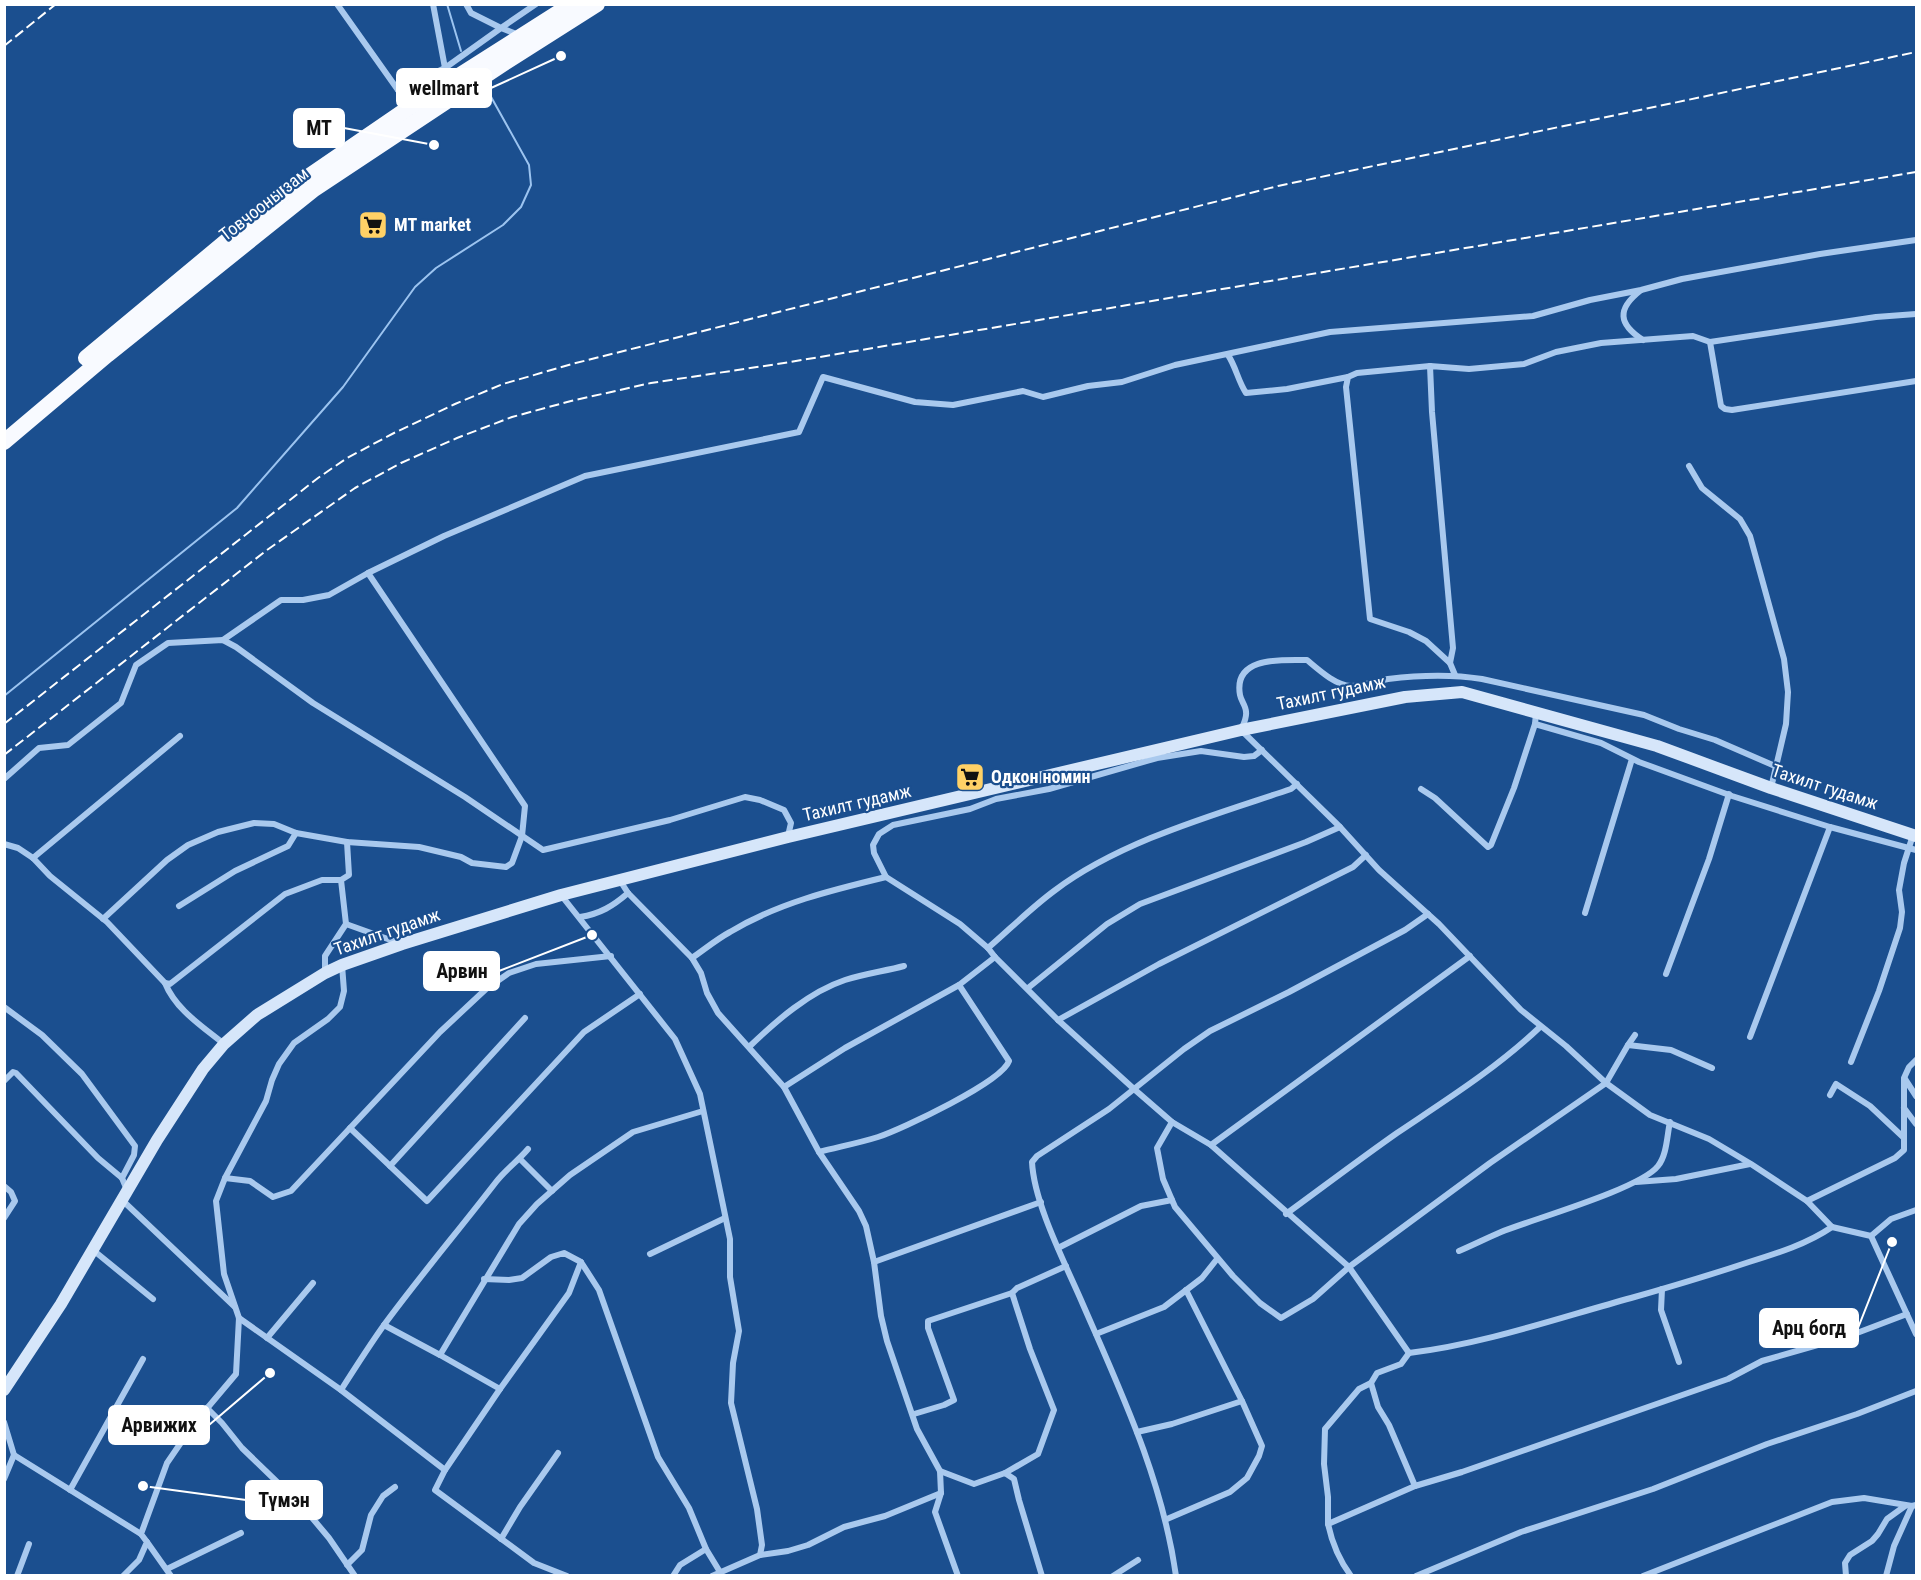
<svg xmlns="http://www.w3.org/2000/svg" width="1921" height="1580" font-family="'Roboto Condensed',sans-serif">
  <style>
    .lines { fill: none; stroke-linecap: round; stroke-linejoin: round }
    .stream { stroke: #9cc4f0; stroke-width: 2 }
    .minor { stroke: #a9c9ee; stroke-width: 6 }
    .secondary { stroke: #d6e6fa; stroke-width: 12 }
    .trunk { stroke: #f8faff; stroke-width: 16 }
    .rail { stroke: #fff; stroke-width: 2; stroke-dasharray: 10 4.5; stroke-linecap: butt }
    .labels { text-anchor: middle; stroke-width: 4.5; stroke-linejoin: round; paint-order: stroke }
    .street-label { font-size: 18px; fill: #fff; stroke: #1b4f8f }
    .poi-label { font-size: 18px; font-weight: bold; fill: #fff; stroke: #1b4f8f; text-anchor: start }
    .leader { fill: none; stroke: #fff; stroke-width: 2 }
    .callout-dot { fill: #fff; stroke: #1b4f8f; stroke-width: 2 }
    .callout { fill: #fff; stroke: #fff; stroke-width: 2 }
    .callout-label { font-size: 20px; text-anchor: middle; font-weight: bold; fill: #111 }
  </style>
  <rect width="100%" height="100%" fill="#1b4f8f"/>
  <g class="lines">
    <g class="stream">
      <polyline points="447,4 461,51"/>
      <polyline points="4,696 237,508 343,387 415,287 436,268 503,225 521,207 531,185 529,165 490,95"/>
    </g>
    <g class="minor">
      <polyline points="337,4 410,107"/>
      <polyline points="433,4 445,68 501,28 519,35"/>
      <polyline points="466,4 471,13 501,28 536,4"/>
      <polyline points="398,90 445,68"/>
      <path d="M1640,291C1617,309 1618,324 1643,340"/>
      <polyline points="1710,342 1721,406 1725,409 1732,410 1916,381"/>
      <path d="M1228,355C1236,367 1238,381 1246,393L1287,389L1348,377"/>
      <polyline points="1430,366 1357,373 1348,377 1346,387 1370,619 1409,632 1426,641 1450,663"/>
      <polyline points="1689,466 1702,488 1740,519 1750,536 1784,659 1788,692 1786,724 1771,788"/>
      <polyline points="223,640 281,600 303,600 329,595 368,573 444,536 585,476 799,432 823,377 915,402 953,405 1023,391 1043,397 1088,386 1122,382 1175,365 1330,332 1533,316 1590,300 1641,290 1682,279 1820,254 1916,240"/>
      <polyline points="1455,675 1450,663 1453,648 1432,412 1430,366 1469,369 1524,364 1556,352 1601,343 1693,336 1710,342 1876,317 1916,314"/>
      <polyline points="1536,713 1535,724 1601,743 1639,762 1732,796 1830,827"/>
      <path d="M1262,750L1254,756L1244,757L1201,751L1157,758L1049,789L996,799L970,809L893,825L879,834L873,845L874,853L886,877L960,924L988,948L995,957L1058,1020L1134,1089L1172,1122L1211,1145L1349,1267L1409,1353C1484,1344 1558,1318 1631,1298C1670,1287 1710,1275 1749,1262C1778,1253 1807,1244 1832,1227"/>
      <path d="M1775,766L1715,740L1679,729L1644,715L1482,679C1451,674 1420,675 1388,679C1376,681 1363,686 1351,686C1335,685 1319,670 1307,660C1282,660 1233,656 1240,695C1241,701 1246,706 1246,712C1247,718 1243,725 1241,730L1340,827L1379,870L1439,924L1521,1010L1566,1046L1606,1083L1650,1115L1709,1139L1751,1164L1807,1201L1832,1227L1871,1236L1916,1334"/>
      <polyline points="4,779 39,748 68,745 121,703 136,665 168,643 223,640 236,647 313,703 465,797 543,850 670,820 745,797 760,800 784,810 791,823 788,836"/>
      <polyline points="1421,789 1435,798 1488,847 1491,845 1514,788 1535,724"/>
      <polyline points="4,844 18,848 33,858 50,876 107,922 165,983 170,984 285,894 322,880 341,880"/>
      <polyline points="33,858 180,736"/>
      <polyline points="619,879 628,893 692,958 701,973 707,993 718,1013 784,1087 819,1152 859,1211 866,1226 874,1262 881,1316 887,1341 917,1429 940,1471 941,1493 935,1512 958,1576"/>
      <polyline points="561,895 675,1039 700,1094 730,1239 730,1277 739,1331 733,1363 731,1403 757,1509 762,1545 760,1555 712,1576"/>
      <polyline points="179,906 235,871 288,846 296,833"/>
      <polyline points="1585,913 1632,759"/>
      <path d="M580,917C600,914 613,906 628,893"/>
      <polyline points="103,919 167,860 188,845 218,832 254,823 274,824 296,833 347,842 419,847 461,857 472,863 506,867 512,863 522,836 525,806 368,573"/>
      <polyline points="346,924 399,943"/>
      <path d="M988,948C1010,929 1031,908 1054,891C1120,841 1214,815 1291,789L1297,784"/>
      <path d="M692,958C705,949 717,939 730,932C778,903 832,890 886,877"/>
      <polyline points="325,973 325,956 346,924 341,880 349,875 347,842"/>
      <polyline points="1666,974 1709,859 1729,794"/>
      <path d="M165,983C176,1010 202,1026 224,1044"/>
      <polyline points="1028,988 1107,924 1140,904 1306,842 1340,827"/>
      <polyline points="4,1007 42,1035 82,1074 135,1146 134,1155 122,1178 127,1190"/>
      <polyline points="1058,1020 1159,964 1353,867 1366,855"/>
      <polyline points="1750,1037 1830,827 1916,850"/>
      <polyline points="1628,1045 1635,1035"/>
      <path d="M749,1047C776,1021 809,992 845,980C864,974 885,971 904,966"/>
      <polyline points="1851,1062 1879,991 1900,928 1902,912 1899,890 1904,863 1913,835"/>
      <polyline points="1905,1079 1916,1096"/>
      <polyline points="4,1081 13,1072 16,1073 98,1158 122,1178"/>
      <polyline points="784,1087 845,1048 959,985 995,957"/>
      <polyline points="1830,1095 1836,1084 1870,1106 1903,1137"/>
      <polyline points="1904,1108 1916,1124"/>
      <polyline points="1172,1122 1157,1148 1163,1179 1175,1207 1233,1276 1260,1303 1281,1318 1313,1299 1349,1267 1490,1163 1606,1083 1628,1045 1671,1050 1712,1068"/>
      <polyline points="350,1128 427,1201 584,1032 640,994"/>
      <polyline points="1211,1145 1470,956"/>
      <path d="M819,1152C838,1147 859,1143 878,1137C902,1129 1002,1082 1009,1061L959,985"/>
      <polyline points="520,1159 552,1191"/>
      <polyline points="390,1166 525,1018"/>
      <polyline points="225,1178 250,1181 273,1197 291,1191 440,1032 486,989 509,973 536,964 611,956"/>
      <polyline points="1636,1182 1676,1179 1750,1164"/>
      <polyline points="4,1186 11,1192 15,1201 4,1218"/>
      <polyline points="122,1200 235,1307"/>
      <polyline points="1807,1201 1895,1158 1904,1150 1904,1078 1909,1067 1916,1060"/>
      <path d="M1286,1214C1323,1187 1360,1159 1397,1133C1446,1100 1497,1068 1540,1027"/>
      <polyline points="1871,1236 1891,1219 1916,1210"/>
      <polyline points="1058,1248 1141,1206 1172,1200"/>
      <polyline points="93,1250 153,1299"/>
      <path d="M1459,1251C1473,1245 1487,1238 1501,1232C1533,1219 1640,1189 1658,1166C1667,1155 1667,1135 1670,1122"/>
      <polyline points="650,1254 725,1218"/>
      <polyline points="874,1262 1041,1202"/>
      <polyline points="484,1279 509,1280 522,1278 551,1257 564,1253 581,1262 599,1290 658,1457 689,1508 706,1549 720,1572"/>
      <polyline points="1662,1289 1661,1310 1679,1362"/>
      <polyline points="239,1318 341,1390 445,1470 435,1490 534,1563 567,1576"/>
      <polyline points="384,1325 440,1355 519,1224 537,1204 570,1175 633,1132 703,1111"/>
      <polyline points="1096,1334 1164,1307 1202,1278 1217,1259"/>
      <polyline points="267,1338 313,1283"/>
      <polyline points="1409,1353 1401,1364 1377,1373 1371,1383 1378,1407 1389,1425 1415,1486 1462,1472 1728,1379 1762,1361 1849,1336 1907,1314"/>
      <polyline points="440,1355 500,1389 445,1470"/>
      <polyline points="500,1389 569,1293 581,1262"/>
      <path d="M341,1390C355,1368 369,1346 384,1325C420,1276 459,1230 496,1182C505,1170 518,1161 528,1149"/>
      <polyline points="207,1408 222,1423 242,1448 303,1507 329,1538 355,1576"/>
      <polyline points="914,1414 944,1405 954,1400 928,1328 928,1321 1012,1293"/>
      <polyline points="4,1422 14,1455 141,1534"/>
      <polyline points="1137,1432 1172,1424 1242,1401 1186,1290"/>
      <polyline points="940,1471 974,1484 1005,1473 1014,1479 1019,1500 1042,1576"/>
      <polyline points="1005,1473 1038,1454 1054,1410 1030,1349 1012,1293 1017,1288 1066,1266"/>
      <polyline points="4,1479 14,1455"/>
      <polyline points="70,1490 143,1359"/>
      <polyline points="1167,1519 1230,1492 1247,1478 1259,1456 1262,1446 1242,1401"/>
      <polyline points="1328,1524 1328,1497 1324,1464 1325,1429 1359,1389 1371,1383"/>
      <polyline points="501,1539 520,1507 558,1453"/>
      <polyline points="147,1542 171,1576"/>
      <polyline points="760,1555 788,1551 808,1545 844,1527 885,1516 941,1493"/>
      <polyline points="347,1565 362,1550 371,1515 383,1496 395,1487"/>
      <polyline points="167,1569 241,1533"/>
      <polyline points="17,1576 29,1544"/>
      <polyline points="123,1576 139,1560 147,1542 141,1534 167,1463 193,1425 236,1374 239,1318 224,1274 216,1201 225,1178 266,1101 272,1080 279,1064 294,1043 328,1019 340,1007 344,991 342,965"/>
      <polyline points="673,1576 680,1565 706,1549"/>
      <polyline points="1113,1576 1138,1560"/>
      <path d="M1176,1576C1162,1477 1120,1390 1081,1300C1064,1261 1034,1203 1032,1162L1037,1156L1109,1109L1184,1049L1210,1031L1289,992L1405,930L1428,914"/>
      <path d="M1351,1576C1339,1560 1332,1543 1328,1524L1415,1486"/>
      <polyline points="1416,1576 1521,1532 1653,1489 1767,1444 1857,1414 1916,1391"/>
      <polyline points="1643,1576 1832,1502 1864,1498 1912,1506 1916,1505"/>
      <polyline points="1846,1576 1845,1563 1850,1555 1872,1541 1878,1534 1887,1519 1905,1506"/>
      <polyline points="1886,1576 1894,1546 1912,1506"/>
    </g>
    <polyline class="secondary" points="4,1390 61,1304 157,1140 203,1069 224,1044 257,1015 325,973 342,965 402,944 561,895 788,837 1241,730 1405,697 1462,692 1657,746 1771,788 1916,836"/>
    <g class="trunk">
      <polyline points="86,358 283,194 410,107 572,4"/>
      <polyline points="4,442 107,355 314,189 501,65 597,4"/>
    </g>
    <g class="rail">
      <polyline points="4,46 56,4"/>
      <polyline points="4,724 318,478 347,458 394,433 455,404 503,384 572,364 1278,186 1916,52"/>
      <polyline points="4,755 267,550 355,488 401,463 457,438 512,417 571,401 651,383 784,363 1916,172"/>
    </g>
  </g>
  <defs>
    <g id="supermarket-square" transform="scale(1.5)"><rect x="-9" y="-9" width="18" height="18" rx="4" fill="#ffd166" stroke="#1b4f8f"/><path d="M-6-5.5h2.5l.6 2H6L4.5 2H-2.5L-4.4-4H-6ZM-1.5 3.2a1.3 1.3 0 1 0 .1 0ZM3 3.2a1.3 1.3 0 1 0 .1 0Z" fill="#111"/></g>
  </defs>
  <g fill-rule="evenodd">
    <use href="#supermarket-square" x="373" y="225"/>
    <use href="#supermarket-square" x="970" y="777"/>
  </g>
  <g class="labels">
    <g class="street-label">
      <text transform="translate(264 204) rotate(-38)" y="6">Товчооны зам</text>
      <text transform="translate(1331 693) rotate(-12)" y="6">Тахилт гудамж</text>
      <text transform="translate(1825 787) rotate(18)" y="6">Тахилт гудамж</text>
      <text transform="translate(857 803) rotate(-13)" y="6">Тахилт гудамж</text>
      <text transform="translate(387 932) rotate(-19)" y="6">Тахилт гудамж</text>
    </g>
    <g class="poi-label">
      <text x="394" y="231">MT market</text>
      <text x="991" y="783">Одкон номин</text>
    </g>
  </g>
  <path class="leader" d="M561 56L491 88M434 145L344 128M592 935L499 971M1892 1242L1858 1328M270 1373L209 1425M143 1486L246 1500"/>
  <g class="callout-dot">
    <circle cx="561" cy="56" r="6"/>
    <circle cx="434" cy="145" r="6"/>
    <circle cx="592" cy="935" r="6"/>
    <circle cx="1892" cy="1242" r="6"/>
    <circle cx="270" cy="1373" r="6"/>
    <circle cx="143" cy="1486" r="6"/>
  </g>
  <g class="callout">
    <rect x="397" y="69" width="94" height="38" rx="6"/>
    <rect x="294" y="109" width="50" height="38" rx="6"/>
    <rect x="424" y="952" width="75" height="38" rx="6"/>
    <rect x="1760" y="1309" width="98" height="38" rx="6"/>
    <rect x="109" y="1406" width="100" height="38" rx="6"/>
    <rect x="246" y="1481" width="76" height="38" rx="6"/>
  </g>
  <g class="callout-label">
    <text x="444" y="95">wellmart</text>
    <text x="319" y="135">МТ</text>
    <text x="462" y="978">Арвин</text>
    <text x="1809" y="1335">Арц богд</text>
    <text x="159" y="1432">Арвижих</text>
    <text x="284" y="1507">Түмэн</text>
  </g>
  <rect width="1921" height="1580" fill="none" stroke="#ffffff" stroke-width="12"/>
</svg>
